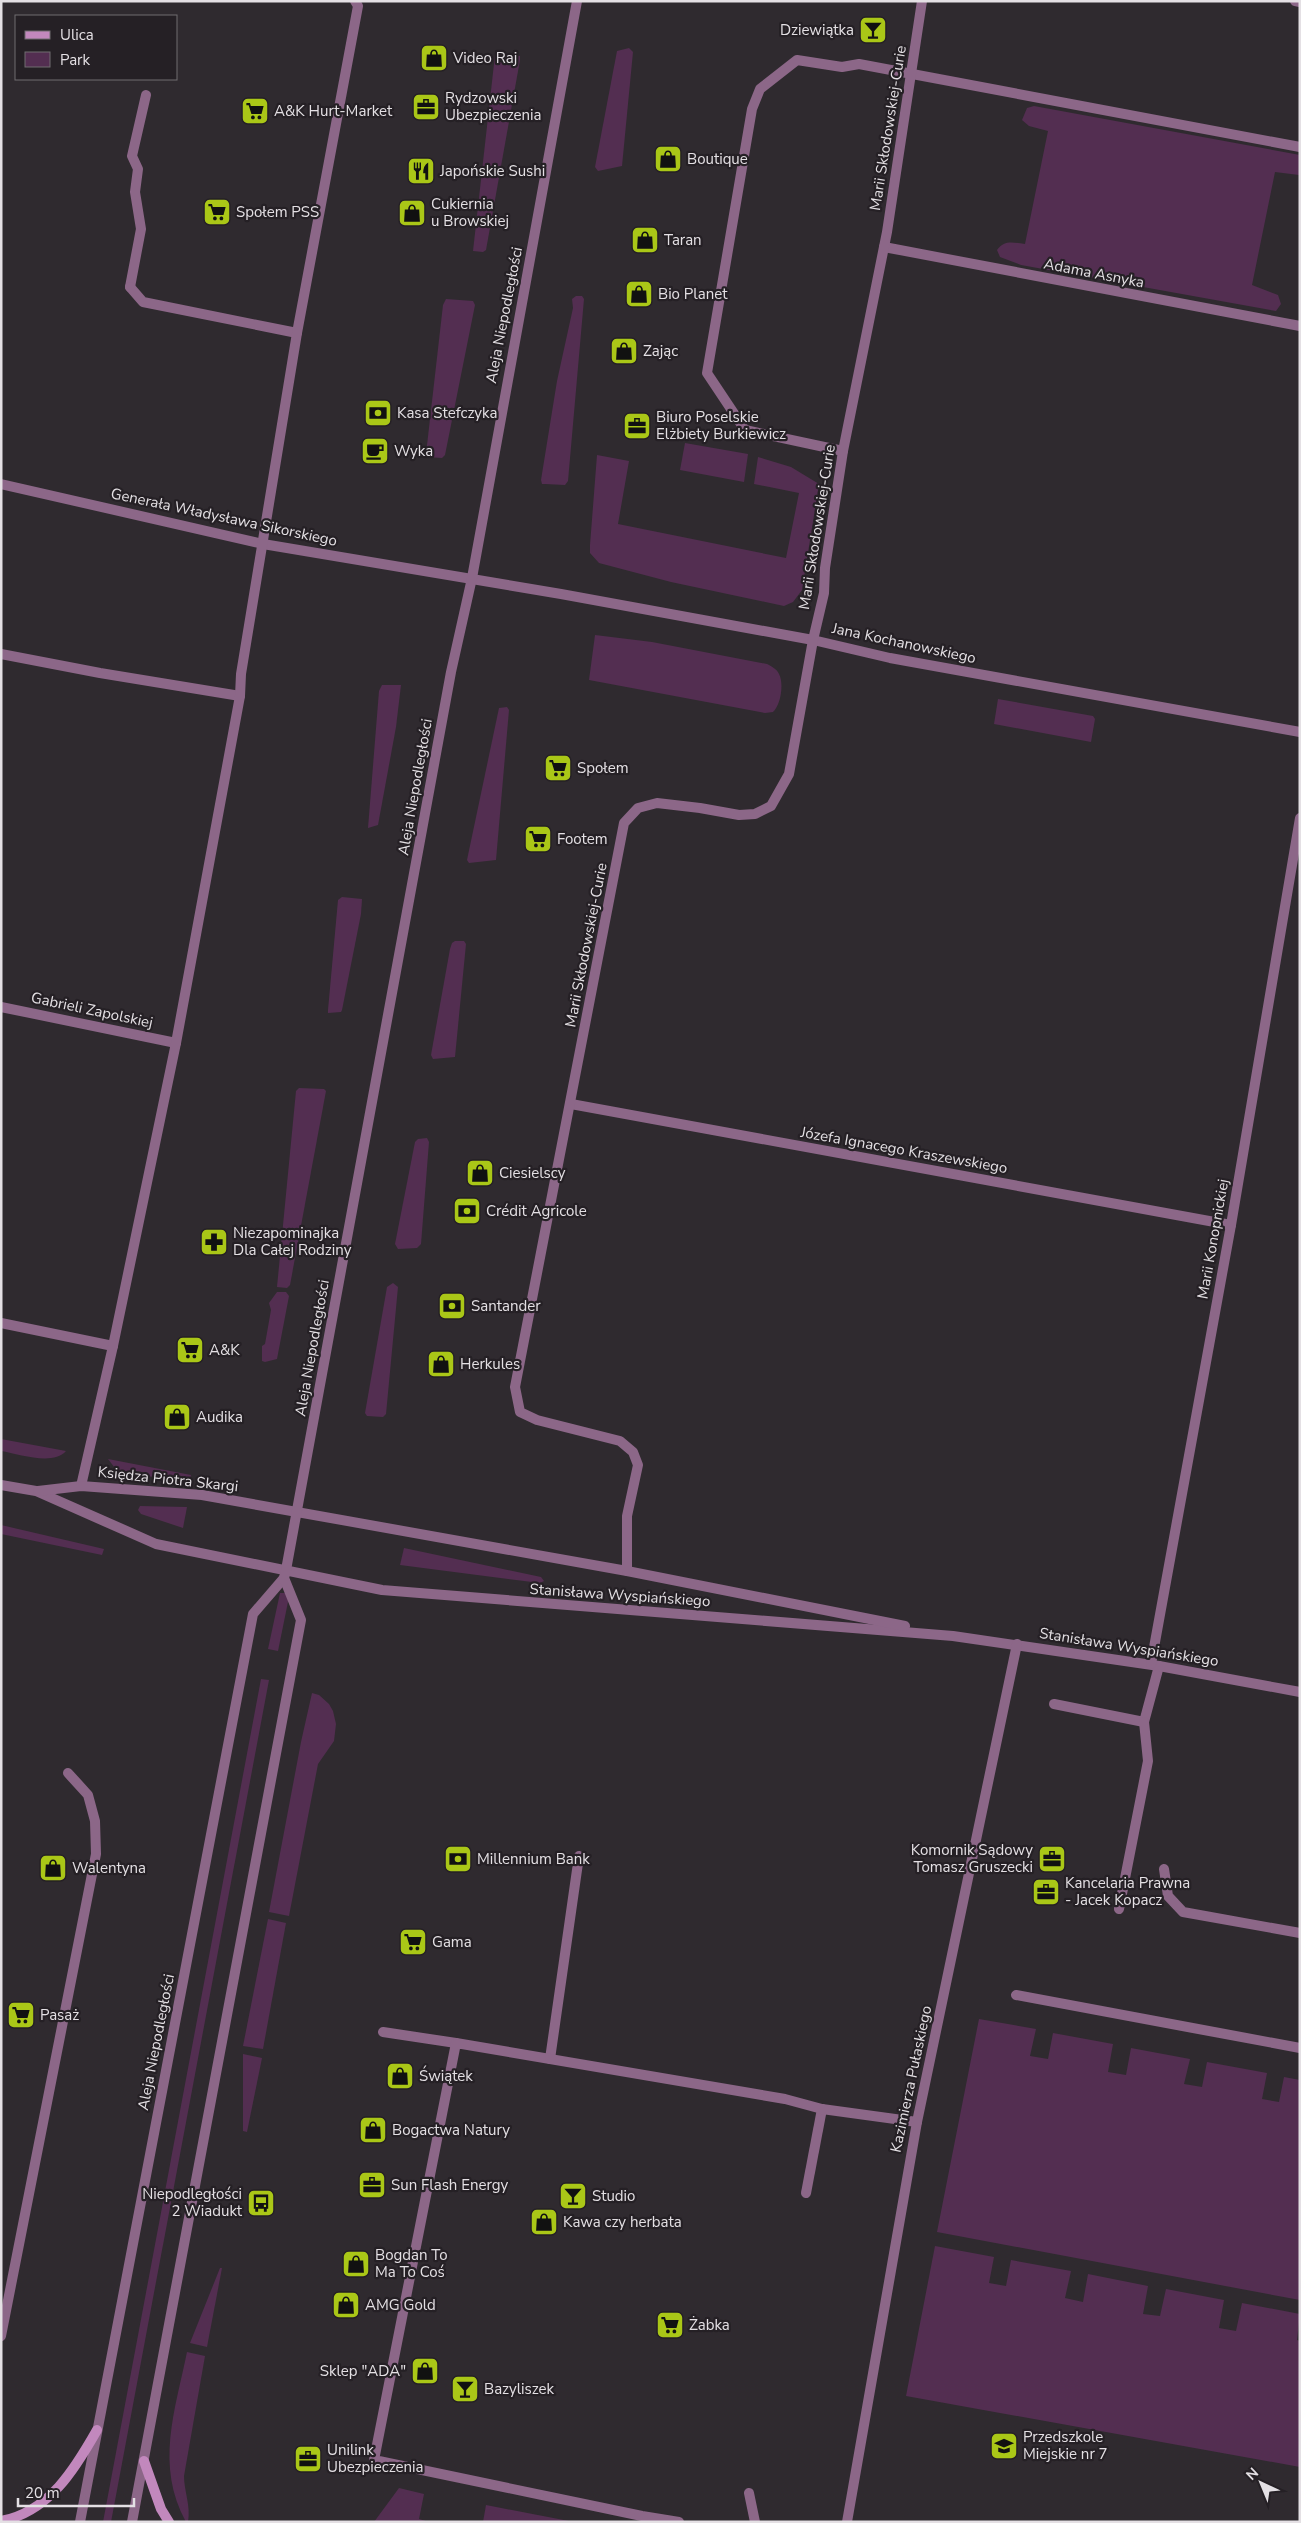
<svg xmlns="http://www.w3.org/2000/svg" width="1301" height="2523" font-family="'Nunito Sans',sans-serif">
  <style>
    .green { fill: #532e51 }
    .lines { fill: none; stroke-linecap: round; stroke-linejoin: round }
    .service { stroke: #8c6788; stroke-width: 10 }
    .minor { stroke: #8c6788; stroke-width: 10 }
    .tertiary { stroke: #8c6788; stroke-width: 10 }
    .secondary { stroke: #c288bd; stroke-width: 10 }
    .labels { text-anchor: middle; stroke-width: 4.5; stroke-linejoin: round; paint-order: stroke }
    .poi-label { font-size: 15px; fill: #e4e0e4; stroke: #252025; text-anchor: start }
    .street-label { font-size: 15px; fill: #e4e0e4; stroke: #252025 }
  </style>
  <rect width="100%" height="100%" fill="#2f2a2f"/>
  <g class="green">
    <polygon points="629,48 633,52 622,166 598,171 595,167 617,51"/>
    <polygon points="495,55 520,56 520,60 486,250 483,252 473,251"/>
    <path d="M1034,106L1300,155L1299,175L1275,172L1252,285L1278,295L1281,304L1276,311L1021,265L1000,257L997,250C1005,239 1014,243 1025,244L1048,131L1029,126L1022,120L1027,108Z"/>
    <polygon points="576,296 582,296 584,299 568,481 565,485 545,484 542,484 541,480 557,381 573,308 572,299"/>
    <polygon points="446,299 473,301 475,305 445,455 442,458 427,457 426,454 443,305"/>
    <polygon points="685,443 748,454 744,482 680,470"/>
    <polygon points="597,455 629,461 618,524 786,558 799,493 754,484 758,457 791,467 819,484 802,590 793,602 784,606 671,582 599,563 590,553 590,545"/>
    <path d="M595,635L652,642L767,664C771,666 777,669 779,674C784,683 781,705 773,712L765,713L589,680Z"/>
    <polygon points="382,685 401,685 396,727 378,825 368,828 379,691"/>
    <polygon points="998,699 1093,716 1095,719 1091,742 994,724"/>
    <polygon points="499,708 507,707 509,710 496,860 469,863 467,860"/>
    <polygon points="342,897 362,899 361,914 342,1010 341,1012 328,1013 328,1010 338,900"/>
    <polygon points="455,941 464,941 466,944 455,1057 433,1059 431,1055 450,949 452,943"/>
    <polygon points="299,1088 324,1089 326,1091 290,1285 287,1288 277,1287 296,1091"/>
    <polygon points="418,1139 427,1138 429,1142 421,1244 417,1248 398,1249 395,1244 415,1142"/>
    <polygon points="393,1283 398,1287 386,1414 383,1417 367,1416 365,1413 387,1287"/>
    <polygon points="277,1292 286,1292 289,1296 277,1359 265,1362 262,1361 262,1346 265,1344 271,1310 269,1303"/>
    <path d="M1,1439L66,1451C53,1466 19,1454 1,1451Z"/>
    <polygon points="108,1459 191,1475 190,1479 124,1475 118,1472"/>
    <polygon points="140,1506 187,1507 183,1528 141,1514 138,1510"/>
    <polygon points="1,1525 104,1549 102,1555 1,1534"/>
    <polygon points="404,1548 541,1577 544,1581 540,1583 400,1565"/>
    <polygon points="280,1593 285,1593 289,1597 278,1651 268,1649"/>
    <polygon points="261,1679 269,1680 111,2522 103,2522"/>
    <polygon points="312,1693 319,1695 329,1704 333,1711 336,1724 334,1741 318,1764 289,1916 269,1912 301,1742"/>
    <polygon points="268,1919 286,1923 263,2049 243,2046"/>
    <polygon points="979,2019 1036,2029 1030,2056 1048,2059 1053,2033 1113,2044 1108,2072 1126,2075 1131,2048 1190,2059 1184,2084 1202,2087 1207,2062 1267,2073 1262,2099 1279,2102 1284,2077 1300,2080 1300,2300 937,2232"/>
    <polygon points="243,2054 262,2058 247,2132 243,2131"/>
    <polygon points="935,2246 994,2257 989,2283 1006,2286 1011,2260 1071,2271 1065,2298 1083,2302 1088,2274 1148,2286 1143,2314 1160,2316 1166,2289 1224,2300 1219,2328 1236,2331 1242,2303 1300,2314 1297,2340 1300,2341 1300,2467 906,2396"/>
    <polygon points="220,2268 222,2268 207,2347 190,2343"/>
    <path d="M187,2352L205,2356L184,2476C184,2491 191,2506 188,2522H186C155,2465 175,2411 187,2352Z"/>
    <polygon points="399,2488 424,2494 419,2519 429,2522 374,2522"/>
    <polygon points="486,2505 574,2522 483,2522"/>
  </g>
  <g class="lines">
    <g class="service">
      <polyline points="130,287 141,229 135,192 138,169 132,156 146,95"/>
      <polyline points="1054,1704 1144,1722 1159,1666"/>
      <polyline points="1164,1869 1168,1896 1183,1912 1300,1933"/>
      <polyline points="1119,1909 1148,1761 1144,1722"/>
      <polyline points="383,2032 456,2043"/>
      <polyline points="550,2059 579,1856"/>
      <polyline points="806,2193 822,2109"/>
      <polyline points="1,2336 96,1854 95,1821 88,1795 68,1773"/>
      <polyline points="749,2493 755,2522"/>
      <polyline points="679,2522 642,2516 374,2460 456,2043 785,2099 822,2109 917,2122"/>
    </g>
    <g class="minor">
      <polyline points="1295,1 1300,2"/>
      <polyline points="884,247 1300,326"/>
      <polyline points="130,287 143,302 297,333"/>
      <polyline points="843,451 745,430 707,373 752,109 760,89 797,60 842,67 859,64 1300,147"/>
      <polyline points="1,484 263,544 561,594 813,640 890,658 1300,732"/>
      <polyline points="1,654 100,673 240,696"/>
      <polyline points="1,1007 176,1043"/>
      <polyline points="571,1104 1231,1225"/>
      <polyline points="1,1323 113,1346"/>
      <polyline points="1,1485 36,1491 156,1544 382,1590 953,1636 1159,1666 1300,1692"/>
      <polyline points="81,1486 113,1346 176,1043 240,696 241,674 297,333 358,6 355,1"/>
      <polyline points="38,1491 81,1486 202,1495 627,1571 905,1626"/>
      <polyline points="627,1571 627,1516 638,1465 633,1452 620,1441 537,1420 520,1412 515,1387 624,823 638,808 657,803 700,808 739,815 755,814 771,806 789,774 813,640 824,593 825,568 843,451 887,232 922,1"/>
      <polyline points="1151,1664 1231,1225 1300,818"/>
      <polyline points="1016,1995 1300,2048"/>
      <polyline points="847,2522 917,2122 1017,1644"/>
    </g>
    <g class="tertiary">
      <polyline points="80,2522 253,1614 284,1578"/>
      <polyline points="132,2522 301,1620 284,1578 286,1570 451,672 472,578 577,1"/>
    </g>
    <g class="secondary">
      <polyline points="144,2461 161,2509 169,2522"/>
      <path d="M1,2521C49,2512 75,2469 97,2430"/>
    </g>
  </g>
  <defs>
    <g id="bar-square" transform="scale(1.4375)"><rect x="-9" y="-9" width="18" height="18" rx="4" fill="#aac717" stroke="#252025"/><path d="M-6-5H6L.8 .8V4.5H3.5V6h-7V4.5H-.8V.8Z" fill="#111"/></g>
    <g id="shop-square" transform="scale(1.4375)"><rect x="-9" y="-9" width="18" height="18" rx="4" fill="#aac717" stroke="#252025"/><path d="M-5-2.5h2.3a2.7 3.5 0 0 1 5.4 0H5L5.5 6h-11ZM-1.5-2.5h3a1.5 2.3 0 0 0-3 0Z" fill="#111"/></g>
    <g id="office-square" transform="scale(1.4375)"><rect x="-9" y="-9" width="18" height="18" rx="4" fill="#aac717" stroke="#252025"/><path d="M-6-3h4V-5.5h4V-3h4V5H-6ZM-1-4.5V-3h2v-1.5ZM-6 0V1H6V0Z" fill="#111"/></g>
    <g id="supermarket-square" transform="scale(1.4375)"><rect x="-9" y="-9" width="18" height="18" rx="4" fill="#aac717" stroke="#252025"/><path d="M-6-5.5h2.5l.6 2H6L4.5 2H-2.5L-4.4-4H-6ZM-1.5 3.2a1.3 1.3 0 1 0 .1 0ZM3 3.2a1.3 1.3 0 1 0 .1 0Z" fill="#111"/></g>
    <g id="restaurant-square" transform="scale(1.4375)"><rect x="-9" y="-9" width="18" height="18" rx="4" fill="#aac717" stroke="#252025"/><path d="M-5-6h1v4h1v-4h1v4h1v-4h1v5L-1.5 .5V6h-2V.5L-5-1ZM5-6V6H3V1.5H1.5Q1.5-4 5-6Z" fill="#111"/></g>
    <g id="bank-square" transform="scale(1.4375)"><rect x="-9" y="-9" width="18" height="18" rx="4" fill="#aac717" stroke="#252025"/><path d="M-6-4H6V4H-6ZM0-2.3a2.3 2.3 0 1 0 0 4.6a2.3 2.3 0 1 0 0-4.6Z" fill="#111"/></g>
    <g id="cafe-square" transform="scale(1.4375)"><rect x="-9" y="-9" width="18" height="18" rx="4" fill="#aac717" stroke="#252025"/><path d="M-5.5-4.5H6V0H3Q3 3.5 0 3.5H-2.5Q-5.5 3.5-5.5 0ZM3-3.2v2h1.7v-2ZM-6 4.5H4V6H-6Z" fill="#111"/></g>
    <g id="pharmacy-square" transform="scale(1.4375)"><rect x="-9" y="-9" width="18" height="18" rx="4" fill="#aac717" stroke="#252025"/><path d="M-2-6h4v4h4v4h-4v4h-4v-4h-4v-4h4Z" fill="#111"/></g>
    <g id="bus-square" transform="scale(1.4375)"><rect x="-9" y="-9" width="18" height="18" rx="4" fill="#aac717" stroke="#252025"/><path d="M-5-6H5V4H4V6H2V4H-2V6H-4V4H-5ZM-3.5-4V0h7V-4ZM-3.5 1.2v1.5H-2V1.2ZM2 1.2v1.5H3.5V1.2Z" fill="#111"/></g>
    <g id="school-square" transform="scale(1.4375)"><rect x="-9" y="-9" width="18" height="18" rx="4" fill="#aac717" stroke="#252025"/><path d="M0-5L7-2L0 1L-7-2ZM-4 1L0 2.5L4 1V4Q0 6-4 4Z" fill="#111"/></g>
  </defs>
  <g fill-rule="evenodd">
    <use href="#bar-square" x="873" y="30"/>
    <use href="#shop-square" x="434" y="58"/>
    <use href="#office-square" x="426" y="107"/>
    <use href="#supermarket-square" x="255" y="111"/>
    <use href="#shop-square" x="668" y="159"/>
    <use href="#restaurant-square" x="421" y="171"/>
    <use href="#supermarket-square" x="217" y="212"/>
    <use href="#shop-square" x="412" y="213"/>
    <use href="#shop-square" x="645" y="240"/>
    <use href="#shop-square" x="639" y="294"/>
    <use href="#shop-square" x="624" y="351"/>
    <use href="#bank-square" x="378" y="413"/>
    <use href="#office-square" x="637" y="426"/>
    <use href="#cafe-square" x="375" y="451"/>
    <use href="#supermarket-square" x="558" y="768"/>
    <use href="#supermarket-square" x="538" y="839"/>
    <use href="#shop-square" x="480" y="1173"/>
    <use href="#bank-square" x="467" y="1211"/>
    <use href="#pharmacy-square" x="214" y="1242"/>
    <use href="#bank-square" x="452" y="1306"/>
    <use href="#supermarket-square" x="190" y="1350"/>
    <use href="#shop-square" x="441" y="1364"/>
    <use href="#shop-square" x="177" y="1417"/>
    <use href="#bank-square" x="458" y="1859"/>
    <use href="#office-square" x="1052" y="1859"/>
    <use href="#shop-square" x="53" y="1868"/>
    <use href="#office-square" x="1046" y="1892"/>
    <use href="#supermarket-square" x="413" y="1942"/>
    <use href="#supermarket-square" x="21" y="2015"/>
    <use href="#shop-square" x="400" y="2076"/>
    <use href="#shop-square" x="373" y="2130"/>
    <use href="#office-square" x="372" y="2185"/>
    <use href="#bar-square" x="573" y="2196"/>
    <use href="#bus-square" x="261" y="2203"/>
    <use href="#shop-square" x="544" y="2222"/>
    <use href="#shop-square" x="356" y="2264"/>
    <use href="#shop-square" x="346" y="2305"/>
    <use href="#supermarket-square" x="670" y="2325"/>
    <use href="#shop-square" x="425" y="2371"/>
    <use href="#bar-square" x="465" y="2389"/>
    <use href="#school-square" x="1004" y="2446"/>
    <use href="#office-square" x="308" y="2459"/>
  </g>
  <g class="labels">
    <g class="poi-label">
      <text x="854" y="35" text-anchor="end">Dziewiątka</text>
      <text x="453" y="63">Video Raj</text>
      <text x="445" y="103">Rydzowski<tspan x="445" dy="17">Ubezpieczenia</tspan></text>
      <text x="274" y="116">A&amp;K Hurt-Market</text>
      <text x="687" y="164">Boutique</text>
      <text x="440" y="176">Japońskie Sushi</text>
      <text x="431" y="209">Cukiernia<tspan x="431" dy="17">u Browskiej</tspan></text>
      <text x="236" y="217">Społem PSS</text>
      <text x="664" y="245">Taran</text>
      <text x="658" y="299">Bio Planet</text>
      <text x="643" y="356">Zając</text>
      <text x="397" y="418">Kasa Stefczyka</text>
      <text x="656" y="422">Biuro Poselskie<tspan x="656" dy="17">Elżbiety Burkiewicz</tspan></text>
      <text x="394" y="456">Wyka</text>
      <text x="577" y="773">Społem</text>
      <text x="557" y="844">Footem</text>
      <text x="499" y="1178">Ciesielscy</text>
      <text x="486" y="1216">Crédit Agricole</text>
      <text x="233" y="1238">Niezapominajka<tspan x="233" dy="17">Dla Całej Rodziny</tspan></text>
      <text x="471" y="1311">Santander</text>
      <text x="209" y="1355">A&amp;K</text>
      <text x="460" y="1369">Herkules</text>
      <text x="196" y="1422">Audika</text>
      <text x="1033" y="1855" text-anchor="end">Komornik Sądowy<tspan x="1033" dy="17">Tomasz Gruszecki</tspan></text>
      <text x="477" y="1864">Millennium Bank</text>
      <text x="72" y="1873">Walentyna</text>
      <text x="1065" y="1888">Kancelaria Prawna<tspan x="1065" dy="17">- Jacek Kopacz</tspan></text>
      <text x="432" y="1947">Gama</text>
      <text x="40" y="2020">Pasaż</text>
      <text x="419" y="2081">Świątek</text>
      <text x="392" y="2135">Bogactwa Natury</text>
      <text x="391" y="2190">Sun Flash Energy</text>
      <text x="242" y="2199" text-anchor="end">Niepodległości<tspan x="242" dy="17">2 Wiadukt</tspan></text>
      <text x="592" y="2201">Studio</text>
      <text x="563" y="2227">Kawa czy herbata</text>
      <text x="375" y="2260">Bogdan To<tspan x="375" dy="17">Ma To Coś</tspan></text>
      <text x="365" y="2310">AMG Gold</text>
      <text x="689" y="2330">Żabka</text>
      <text x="406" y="2376" text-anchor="end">Sklep "ADA"</text>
      <text x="484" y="2394">Bazyliszek</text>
      <text x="1023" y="2442">Przedszkole<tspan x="1023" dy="17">Miejskie nr 7</tspan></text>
      <text x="327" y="2455">Unilink<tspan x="327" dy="17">Ubezpieczenia</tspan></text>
    </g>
    <g class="street-label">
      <text transform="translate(888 128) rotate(-81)" y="5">Marii Skłodowskiej-Curie</text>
      <text transform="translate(1094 273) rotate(11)" y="5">Adama Asnyka</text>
      <text transform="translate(504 315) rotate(-79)" y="5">Aleja Niepodległości</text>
      <text transform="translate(224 517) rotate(12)" y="5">Generała Władysława Sikorskiego</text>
      <text transform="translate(817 527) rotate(-81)" y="5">Marii Skłodowskiej-Curie</text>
      <text transform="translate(904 643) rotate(12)" y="5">Jana Kochanowskiego</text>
      <text transform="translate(415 787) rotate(-80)" y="5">Aleja Niepodległości</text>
      <text transform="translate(586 945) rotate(-79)" y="5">Marii Skłodowskiej-Curie</text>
      <text transform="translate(92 1010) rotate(12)" y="5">Gabrieli Zapolskiej</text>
      <text transform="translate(904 1150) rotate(10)" y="5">Józefa Ignacego Kraszewskiego</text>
      <text transform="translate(1213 1239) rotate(-80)" y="5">Marii Konopnickiej</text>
      <text transform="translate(312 1348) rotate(-80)" y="5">Aleja Niepodległości</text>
      <text transform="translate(168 1479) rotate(6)" y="5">Księdza Piotra Skargi</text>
      <text transform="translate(620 1595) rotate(4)" y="5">Stanisława Wyspiańskiego</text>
      <text transform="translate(1129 1647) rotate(9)" y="5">Stanisława Wyspiańskiego</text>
      <text transform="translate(156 2042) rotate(-79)" y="5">Aleja Niepodległości</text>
      <text transform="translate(911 2079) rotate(-78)" y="5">Kazimierza Pułaskiego</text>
    </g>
  </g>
  <rect width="1301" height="2523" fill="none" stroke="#e4e0e4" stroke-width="5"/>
  <rect x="15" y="15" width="162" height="65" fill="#252025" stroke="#716d71"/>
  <rect x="25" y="31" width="25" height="8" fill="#c288bd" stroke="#716d71"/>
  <text x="60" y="40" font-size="15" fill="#e4e0e4">Ulica</text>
  <rect x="25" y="52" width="25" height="15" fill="#532e51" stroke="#716d71"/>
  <text x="60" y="65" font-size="15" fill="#e4e0e4">Park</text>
  <g transform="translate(1261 2483) rotate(316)" stroke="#252025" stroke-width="4" paint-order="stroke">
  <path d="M0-4L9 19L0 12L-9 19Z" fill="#e4e0e4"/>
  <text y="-8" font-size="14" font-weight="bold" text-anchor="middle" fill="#e4e0e4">N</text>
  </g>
  <path d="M18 2498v8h116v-8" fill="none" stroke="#e4e0e4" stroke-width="2.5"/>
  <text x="25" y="2498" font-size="15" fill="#e4e0e4" stroke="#252025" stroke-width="4" paint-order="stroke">20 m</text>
</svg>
